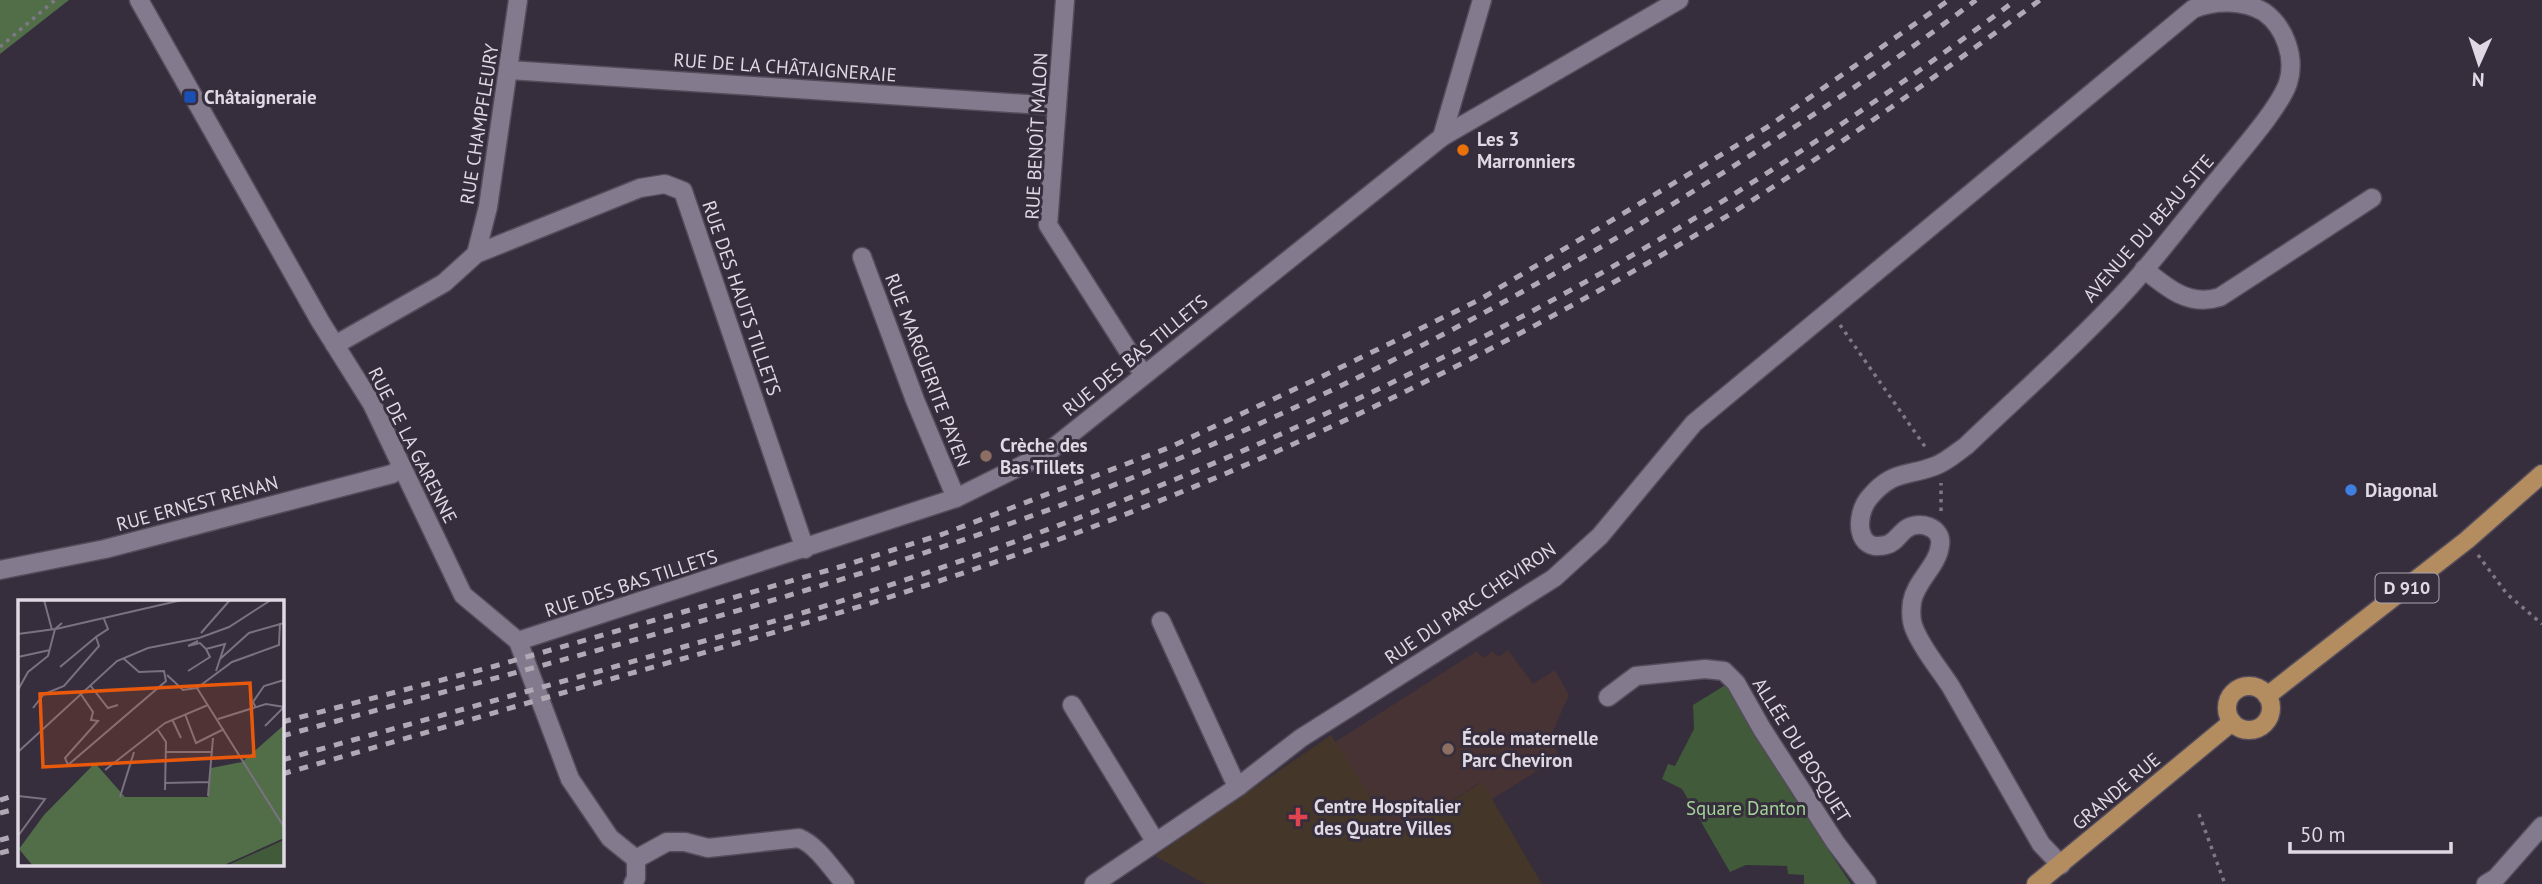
<svg xmlns="http://www.w3.org/2000/svg" width="2542" height="884" font-family="'PT Sans',sans-serif">
  <style>
    .education { fill: #473333 }
    .medical { fill: #443628 }
    .green { fill: #415a3a }
    .forest { fill: #516e49 }
    .lines { fill: none; stroke-linecap: round; stroke-linejoin: round }
    .minor-casing { stroke: #534c5a; stroke-width: 21 }
    .major-casing { stroke: #534c5a; stroke-width: 21 }
    .path { stroke: #807886; stroke-width: 3.5; stroke-dasharray: 3.5 5; stroke-linecap: butt }
    .minor { stroke: #837a8d; stroke-width: 18 }
    .major { stroke: #b38c60; stroke-width: 18 }
    .rail { stroke: #b0a9b5; stroke-width: 5; stroke-dasharray: 9 9; stroke-linecap: butt }
    .transit-dot { fill: #1a4fb4; stroke: #362d3d; stroke-width: 2.5 }
    .food-dot { fill: #e8710a; stroke: #362d3d; stroke-width: 2.5 }
    .education-dot { fill: #8d6e63; stroke: #362d3d; stroke-width: 2.5 }
    .shop-dot { fill: #3f7fe0; stroke: #362d3d; stroke-width: 2.5 }
    .health-dot { fill: #e0444e; stroke: #362d3d; stroke-width: 2.5 }
    .labels { text-anchor: middle; stroke-width: 6; stroke-linejoin: round; paint-order: stroke }
    .shield { fill: #362d3d; stroke: #aca5b2; stroke-width: 2 }
    .shield-label { font-size: 18px; font-weight: bold; fill: #dfd9e4 }
    .street-label { font-size: 19px; fill: #dfd9e4; stroke: #362d3d }
    .poi-label { font-size: 19px; font-weight: bold; fill: #dfd9e4; stroke: #362d3d; text-anchor: start }
    .park-label { font-size: 19px; fill: #a3d397; stroke: #362d3d }
    .inset-road { fill: none; stroke: #7a7280; stroke-width: 2 }
    .view { fill: #e8590c; fill-opacity: 0.15; stroke: #e8590c; stroke-width: 3.5 }
    .inset-edge { fill: none; stroke: #dfd9e4; stroke-width: 3.5 }
  </style>
  <rect width="100%" height="100%" fill="#362d3d"/>
  <polygon class="education" points="1508,650 1533,684 1555,670 1569,695 1550,738 1560,757 1492,799 1481,782 1396,836 1335,742 1477,651 1483,658 1493,651 1498,657"/>
  <polygon class="medical" points="1331,735 1396,836 1482,782 1542,884 1205,884 1155,856"/>
  <polygon class="green" points="1727,684 1791,793 1851,884 1804,884 1804,875 1788,874 1787,866 1746,865 1730,872 1682,789 1662,779 1668,764 1675,766 1694,729 1693,705"/>
  <polygon class="forest" points="0,0 69,0 0,54"/>
  <g class="lines">
    <g class="minor-casing">
      <g id="minor">
        <polyline points="139,0 320,321 372,404 463,595 518,641 570,779 610,838 636,859"/>
        <polyline points="1065,0 1048,225 1143,374"/>
        <polyline points="509,70 1057,106"/>
        <polyline points="1442,137 1482,0"/>
        <polyline points="476,254 488,207 518,0"/>
        <polyline points="862,257 915,400 956,498"/>
        <path d="M2144,269C2167,288 2189,307 2220,297L2372,198"/>
        <polyline points="335,345 444,283 476,254 640,188 665,184 683,191 805,549"/>
        <polyline points="0,570 105,549 392,474 401,468"/>
        <polyline points="1161,621 1233,778 1239,786"/>
        <polyline points="518,641 956,498 1047,453 1442,137 1679,0"/>
        <polyline points="1608,697 1636,676 1705,669 1724,671 1736,683 1762,729 1835,842 1867,884"/>
        <polyline points="1072,705 1155,841"/>
        <path d="M636,859L667,842H685L708,848L799,838C818,846 831,868 845,884"/>
        <polyline points="633,884 636,878 636,859"/>
        <path d="M1094,884L1239,786L1301,738L1554,578L1600,536L1694,423L2193,9C2216,0 2243,0 2264,12C2285,27 2296,58 2288,83C2279,109 2238,154 2220,177C2187,216 2157,258 2122,295C2073,348 2018,396 1966,446C1956,453 1946,462 1935,466C1906,477 1892,470 1869,498C1855,515 1855,553 1886,545C1895,543 1899,534 1906,529C1919,520 1943,527 1940,545C1938,566 1916,580 1912,602C1911,610 1911,621 1914,628C1922,649 1939,668 1951,687C1981,740 2011,792 2041,844L2061,865"/>
        <polyline points="2486,884 2496,878 2542,826"/>
      </g>
    </g>
    <g class="major-casing">
      <g id="major">
        <circle cx="2249" cy="708" r="22"/>
        <polyline points="2267,696 2467,540 2542,474"/>
        <polyline points="2036,884 2232,722"/>
      </g>
    </g>
    <g class="path">
      <polyline points="0,47 55,0"/>
      <polyline points="1840,325 1926,448"/>
      <polyline points="1941,511 1941,483"/>
      <polyline points="2478,555 2507,594 2542,624"/>
      <polyline points="2199,814 2225,884"/>
    </g>
    <use href="#minor" class="minor"/>
    <use href="#major" class="major"/>
    <g class="rail">
      <polyline points="282,722 495,666 843,566 943,534 1168,448 1323,376 1479,300 1769,126 1949,0"/>
      <path d="M282,736C525,669 771,608 1009,524C1254,438 1486,321 1705,184C1798,126 1889,66 1976,0"/>
      <path d="M282,760C420,721 559,683 697,643C749,628 802,614 853,597C1128,509 1401,391 1650,245C1776,171 1898,88 2016,0"/>
      <path d="M282,774C394,742 506,709 618,677C753,639 886,601 1018,554C1238,477 1451,376 1653,260C1788,183 1915,92 2040,0"/>
      <polyline points="0,800 19,794"/>
      <polyline points="0,813 19,808"/>
      <polyline points="0,840 19,835"/>
      <polyline points="0,853 19,848"/>
    </g>
  </g>
  <rect class="transit-dot" x="183" y="90" width="14" height="14" rx="3.5"/>
  <circle class="food-dot" cx="1463" cy="150" r="7"/>
  <g class="education-dot">
    <circle cx="986" cy="456" r="7"/>
    <circle cx="1448" cy="749" r="7"/>
  </g>
  <circle class="shop-dot" cx="2351" cy="490" r="7"/>
  <path class="health-dot" d="M1294.5 806.5h7v7h7v7h-7v7h-7v-7h-7v-7h7z"/>
  <g class="labels">
    <rect class="shield" x="2375.5" y="573.5" width="63" height="29" rx="5"/>
    <g class="shield-label">
      <text x="2407" y="594">D 910</text>
    </g>
    <g class="street-label">
      <text transform="translate(785 67) rotate(4)" y="7">RUE DE LA CHÂTAIGNERAIE</text>
      <text transform="translate(479 124) rotate(-81)" y="7">RUE CHAMPFLEURY</text>
      <text transform="translate(1036 136) rotate(-87)" y="7">RUE BENOÎT MALON</text>
      <text transform="translate(2148 228) rotate(-49)" y="7">AVENUE DU BEAU SITE</text>
      <text transform="translate(742 298) rotate(71)" y="7">RUE DES HAUTS TILLETS</text>
      <text transform="translate(1135 355) rotate(-39)" y="7">RUE DES BAS TILLETS</text>
      <text transform="translate(928 370) rotate(69)" y="7">RUE MARGUERITE PAYEN</text>
      <text transform="translate(413 445) rotate(63)" y="7">RUE DE LA GARENNE</text>
      <text transform="translate(197 503) rotate(-15)" y="7">RUE ERNEST RENAN</text>
      <text transform="translate(631 583) rotate(-18)" y="7">RUE DES BAS TILLETS</text>
      <text transform="translate(1470 603) rotate(-34)" y="7">RUE DU PARC CHEVIRON</text>
      <text transform="translate(1802 750) rotate(58)" y="7">ALLÉE DU BOSQUET</text>
      <text transform="translate(2116 791) rotate(-40)" y="7">GRANDE RUE</text>
    </g>
    <g class="poi-label">
      <text x="204" y="104">Châtaigneraie</text>
      <text x="1477" y="146">Les 3<tspan x="1477" dy="22">Marronniers</tspan></text>
      <text x="1000" y="452">Crèche des<tspan x="1000" dy="22">Bas Tillets</tspan></text>
      <text x="2365" y="497">Diagonal</text>
      <text x="1462" y="745">École maternelle<tspan x="1462" dy="22">Parc Cheviron</tspan></text>
      <text x="1314" y="813">Centre Hospitalier<tspan x="1314" dy="22">des Quatre Villes</tspan></text>
    </g>
    <g class="park-label">
      <text x="1746" y="815">Square Danton</text>
    </g>
  </g>
  <g transform="translate(18 600)">
    <rect width="266" height="266" fill="#362d3d"/>
    <path d="M266,240V266H208Z" fill="#415a3a"/>
    <path d="M266,125V238L204,266H15L1,249L26,215L77,163L107,197H190L193,168L224,162Z" fill="#516e49"/>
    <path class="inset-road" d="M26,0L34,30M38,29L164,0M183,33L212,0M0,34L37,29L44,23M181,38L211,27L253,0M180,41L170,46L182,43L188,49M188,49L207,44L198,71M0,57L32,50M202,59L231,33L266,23M42,67L78,37M170,71L192,57L188,49M149,75L165,90L179,88M72,85L90,108L100,105M179,88L266,227M179,88L214,62L261,45L262,23M0,90L10,72L30,56L37,29M62,93L75,112L73,120L80,121L47,158L50,165L148,81L146,71L121,72L105,58M15,108L26,94L46,86L81,46L78,37L90,29L86,19M238,108L235,102L246,86L266,80M167,114L178,143L206,129M154,119L163,138M200,119L248,104L266,107L247,126M140,130L148,142L147,190M0,152L99,61L130,48L181,38M148,152H193M87,170L147,123L190,105M147,183L191,182M0,196L27,199L0,236M190,196L195,138M102,197L116,152"/>
    <path class="view" d="M232,83L236,156L25,167L22,94Z"/>
    <rect width="266" height="266" class="inset-edge"/>
  </g>
  <g transform="translate(2479 63) rotate(183)" stroke="#362d3d" stroke-width="5" paint-order="stroke">
  <path d="M0-5L12 26L0 18L-12 26Z" fill="#dfd9e4"/>
  <text y="-10" font-size="19" font-weight="bold" text-anchor="middle" fill="#dfd9e4">N</text>
  </g>
  <path d="M2290 842v10h161v-10" fill="none" stroke="#dfd9e4" stroke-width="3.5"/>
  <text x="2300" y="842" font-size="21" fill="#dfd9e4" stroke="#362d3d" stroke-width="5" paint-order="stroke">50 m</text>
</svg>
